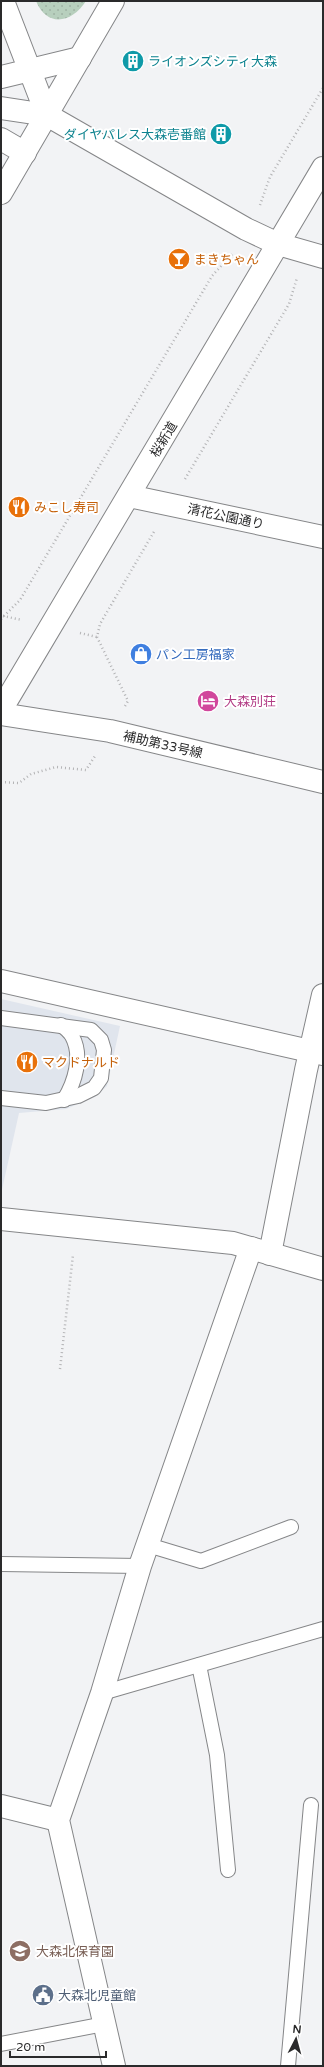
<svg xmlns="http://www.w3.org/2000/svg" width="324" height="2067" font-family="'Varela Round','Noto Sans JP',sans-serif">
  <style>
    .built { fill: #e0e5ed }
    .green { fill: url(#green-dots) }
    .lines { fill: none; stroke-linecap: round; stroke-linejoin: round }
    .lane-casing { stroke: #858688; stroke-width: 16 }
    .street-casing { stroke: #858688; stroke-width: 24 }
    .secondary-casing { stroke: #858688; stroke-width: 24 }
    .path { stroke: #b3b3b5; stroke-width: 2.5; stroke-dasharray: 1 3; stroke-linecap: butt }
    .lane { stroke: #fff; stroke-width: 14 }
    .street { stroke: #fff; stroke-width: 22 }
    .secondary { stroke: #fff; stroke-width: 22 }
    .labels { text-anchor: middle; stroke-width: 4; stroke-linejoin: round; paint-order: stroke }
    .culture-label { font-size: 13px; fill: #0d838f; stroke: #fff; text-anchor: start }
    .food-label { font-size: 13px; fill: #c56008; stroke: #fff; text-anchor: start }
    .street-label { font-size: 13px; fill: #2a2a2b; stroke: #fff }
    .shop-label { font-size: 13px; fill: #366cbe; stroke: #fff; text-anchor: start }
    .hotel-label { font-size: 13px; fill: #b23c85; stroke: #fff; text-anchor: start }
    .education-label { font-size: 13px; fill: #785e54; stroke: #fff; text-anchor: start }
    .service-label { font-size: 13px; fill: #4e5e75; stroke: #fff; text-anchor: start }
  </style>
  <defs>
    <pattern id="green-dots" width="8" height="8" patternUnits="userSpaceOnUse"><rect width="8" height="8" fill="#b7cfbd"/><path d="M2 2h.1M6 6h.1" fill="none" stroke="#9eb2a3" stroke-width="1.8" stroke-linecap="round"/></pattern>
  </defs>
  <rect width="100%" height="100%" fill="#f2f3f5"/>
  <polygon class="built" points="1,999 120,1026 107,1086 95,1097 66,1109 19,1113 1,1194"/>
  <path class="green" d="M36,1H86C72,23 47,28 36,1Z"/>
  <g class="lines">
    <g class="lane-casing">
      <g id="lane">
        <polyline points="1,1018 91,1030 101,1040 104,1050 101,1078 94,1088 78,1096 46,1103 1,1098"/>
        <path d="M61,1025C65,1028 70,1032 72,1036C83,1056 75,1082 64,1100"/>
        <polyline points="148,1545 201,1561 291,1527"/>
        <polyline points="1,1564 140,1566"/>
        <polyline points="199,1665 217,1755 228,1870"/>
        <polyline points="102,1693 323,1629"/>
        <polyline points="1,2044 104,2024"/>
        <polyline points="288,2066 311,1805"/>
      </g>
    </g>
    <g class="street-casing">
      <g id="street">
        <polyline points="3,1 47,115"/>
        <polyline points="1,77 80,58"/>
        <polyline points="1,108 47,115 246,229 278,244 323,257"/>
        <polyline points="1,139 25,153"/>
        <polyline points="1,193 113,1"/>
        <polyline points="129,496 323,537"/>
        <polyline points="1,981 323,1054"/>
        <polyline points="1,1219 233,1243 323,1269"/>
        <polyline points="1,1806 58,1820"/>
        <polyline points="114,2066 58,1820 102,1693 140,1566 251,1248"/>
      </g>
    </g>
    <g class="secondary-casing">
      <g id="secondary">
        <polyline points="1,710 323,168"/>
        <polyline points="1,714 110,731 323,782"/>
        <polyline points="270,1254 306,1070 323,995"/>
      </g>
    </g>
    <g class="path">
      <polyline points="260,205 270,177 323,88"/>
      <polyline points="185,479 289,304 297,278"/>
      <polyline points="3,616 22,620"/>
      <polyline points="1,619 20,600 212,276 233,253"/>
      <polyline points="80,633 97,637"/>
      <polyline points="125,706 128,701 97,637 100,624 155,530"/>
      <polyline points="1,782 19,783 31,774 56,767 86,770 95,756"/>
      <polyline points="60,1369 73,1255"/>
    </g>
    <use href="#lane" class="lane"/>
    <use href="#street" class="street"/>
    <use href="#secondary" class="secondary"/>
  </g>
  <defs>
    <g id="building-disc" transform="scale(1.15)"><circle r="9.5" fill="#0f9aa8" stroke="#fff"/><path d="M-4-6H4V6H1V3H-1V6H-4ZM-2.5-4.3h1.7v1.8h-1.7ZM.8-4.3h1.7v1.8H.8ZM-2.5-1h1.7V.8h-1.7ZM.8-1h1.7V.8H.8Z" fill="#fff"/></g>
    <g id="bar-disc" transform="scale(1.15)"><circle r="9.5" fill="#e8710a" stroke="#fff"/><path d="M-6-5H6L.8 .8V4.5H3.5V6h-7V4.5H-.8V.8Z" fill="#fff"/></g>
    <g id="restaurant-disc" transform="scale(1.15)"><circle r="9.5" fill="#e8710a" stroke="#fff"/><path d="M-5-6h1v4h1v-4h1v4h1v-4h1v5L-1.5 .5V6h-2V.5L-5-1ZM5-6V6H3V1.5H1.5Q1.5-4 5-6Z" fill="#fff"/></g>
    <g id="shop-disc" transform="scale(1.15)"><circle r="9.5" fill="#3f7fe0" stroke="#fff"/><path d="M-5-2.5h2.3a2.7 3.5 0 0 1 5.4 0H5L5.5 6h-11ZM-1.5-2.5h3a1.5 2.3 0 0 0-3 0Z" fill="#fff"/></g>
    <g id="hotel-disc" transform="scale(1.15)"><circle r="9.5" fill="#d1479c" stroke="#fff"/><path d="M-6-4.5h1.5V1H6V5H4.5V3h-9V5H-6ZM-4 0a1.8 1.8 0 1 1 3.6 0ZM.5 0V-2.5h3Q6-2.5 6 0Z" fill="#fff"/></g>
    <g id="school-disc" transform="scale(1.15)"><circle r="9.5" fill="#8d6e63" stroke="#fff"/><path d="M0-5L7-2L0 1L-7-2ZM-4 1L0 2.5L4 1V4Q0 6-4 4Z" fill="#fff"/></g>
    <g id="civic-disc" transform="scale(1.15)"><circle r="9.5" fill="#5c6f8a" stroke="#fff"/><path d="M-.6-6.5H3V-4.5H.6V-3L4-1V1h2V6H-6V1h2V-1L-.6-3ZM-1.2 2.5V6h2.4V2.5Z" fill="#fff"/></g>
  </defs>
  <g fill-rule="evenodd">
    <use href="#building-disc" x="133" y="61"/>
    <use href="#building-disc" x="221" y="134"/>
    <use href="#bar-disc" x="179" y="259"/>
    <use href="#restaurant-disc" x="19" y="507"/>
    <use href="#shop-disc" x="141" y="654"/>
    <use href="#hotel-disc" x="208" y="701"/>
    <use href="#restaurant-disc" x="27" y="1062"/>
    <use href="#school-disc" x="20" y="1951"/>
    <use href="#civic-disc" x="43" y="1995"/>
  </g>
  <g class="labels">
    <g class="culture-label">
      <text x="148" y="66">ライオンズシティ大森</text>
      <text x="206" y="139" text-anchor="end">ダイヤパレス大森壱番館</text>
    </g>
    <g class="food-label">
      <text x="194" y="264">まきちゃん</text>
      <text x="34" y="512">みこし寿司</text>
      <text x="42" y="1067">マクドナルド</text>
    </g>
    <g class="street-label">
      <text transform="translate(163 439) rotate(-59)" y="5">桜新道</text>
      <text transform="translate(226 516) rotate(12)" y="5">清花公園通り</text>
      <text transform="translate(163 744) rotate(13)" y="5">補助第33号線</text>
    </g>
    <g class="shop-label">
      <text x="156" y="659">パン工房福家</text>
    </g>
    <g class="hotel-label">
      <text x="224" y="706">大森別荘</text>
    </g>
    <g class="education-label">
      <text x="36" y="1956">大森北保育園</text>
    </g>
    <g class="service-label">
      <text x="58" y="2000">大森北児童館</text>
    </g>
  </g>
  <rect width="324" height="2067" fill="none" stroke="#2a2a2b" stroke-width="4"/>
  <g transform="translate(296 2039) rotate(6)" stroke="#ffffff" stroke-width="3" paint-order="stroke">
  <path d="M0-3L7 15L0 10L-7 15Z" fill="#2a2a2b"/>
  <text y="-6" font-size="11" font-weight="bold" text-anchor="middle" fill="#2a2a2b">N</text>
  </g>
  <path d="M10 2051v6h96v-6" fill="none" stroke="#2a2a2b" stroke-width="2"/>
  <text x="16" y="2051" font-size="12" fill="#2a2a2b" stroke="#ffffff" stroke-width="3" paint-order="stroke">20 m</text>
</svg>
